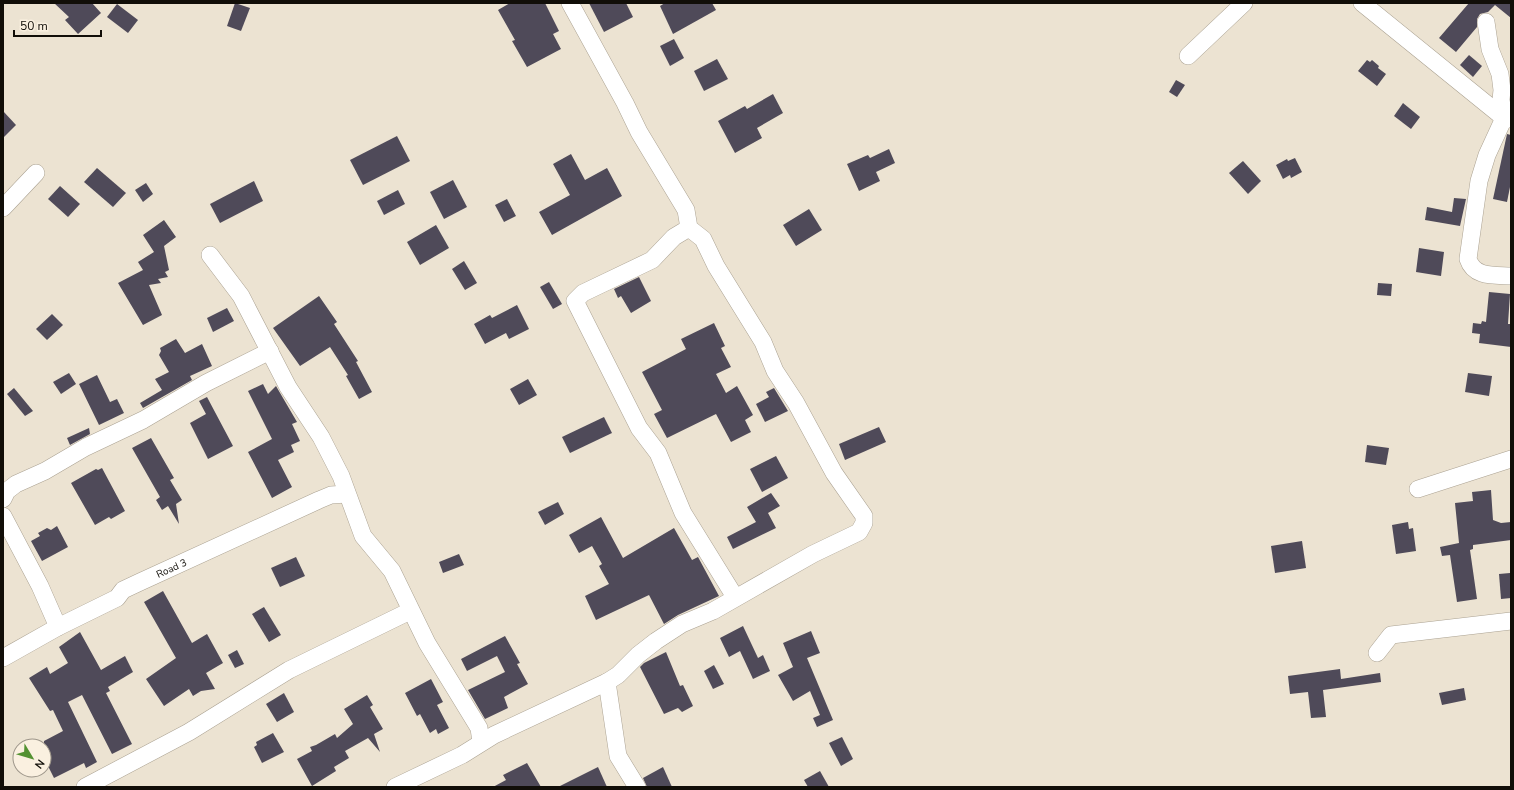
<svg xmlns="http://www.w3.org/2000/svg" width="1514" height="790" font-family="'Nunito Sans',sans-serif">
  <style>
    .building { fill: #4f4a59 }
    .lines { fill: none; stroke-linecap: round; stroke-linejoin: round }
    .minor-casing { stroke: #aba292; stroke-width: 18 }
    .minor { stroke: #fff; stroke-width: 17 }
    .labels { text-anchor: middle; stroke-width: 4; stroke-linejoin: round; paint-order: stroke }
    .street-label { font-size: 10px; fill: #110e08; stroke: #faf0e0 }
  </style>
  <rect width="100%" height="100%" fill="#ece3d2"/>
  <g class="building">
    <polygon points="54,3 92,3 101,13 78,34 65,20 69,17"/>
    <polygon points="235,3 250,8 241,31 227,26"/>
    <polygon points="510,3 545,3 559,31 553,34 561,49 527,67 512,41 515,40 498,10"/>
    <polygon points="589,3 626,3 633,17 604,32"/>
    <polygon points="665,3 712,3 716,10 673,34 660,6"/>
    <polygon points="1469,3 1511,3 1511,18 1495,5 1488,12 1480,14 1477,19 1477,27 1456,52 1439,38"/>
    <polygon points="117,4 138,20 128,33 107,17"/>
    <polygon points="674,39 684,58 670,66 660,46"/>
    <polygon points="1469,55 1482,66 1473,77 1460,65"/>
    <polygon points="717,59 728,79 704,91 694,71"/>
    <polygon points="1367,60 1370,62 1372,60 1379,66 1378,68 1386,74 1377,86 1358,71"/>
    <polygon points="1176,80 1185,85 1177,97 1169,92"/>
    <polygon points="773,94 783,113 757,128 762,138 735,153 718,121 745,106 747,109"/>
    <polygon points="1403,103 1420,117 1411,129 1394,116"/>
    <polygon points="3,111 16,125 3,138"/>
    <polygon points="1507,134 1511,135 1511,182 1507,202 1493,199"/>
    <polygon points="397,136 410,161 363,185 350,160"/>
    <polygon points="889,149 895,163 876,172 880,181 859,191 847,164 868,155 870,158"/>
    <polygon points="571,154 585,180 607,168 622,196 552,235 539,212 570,195 553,164"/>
    <polygon points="1295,158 1302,172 1291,178 1290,175 1283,179 1276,165 1287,159 1288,161"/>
    <polygon points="1243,161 1261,181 1248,194 1229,173"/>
    <polygon points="97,168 126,193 113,207 84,182"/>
    <polygon points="453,180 467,207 444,219 430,192"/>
    <polygon points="254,181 263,201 220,223 210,204"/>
    <polygon points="146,183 153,194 143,202 135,190"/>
    <polygon points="60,186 80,204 68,217 48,199"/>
    <polygon points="398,190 405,204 384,215 377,201"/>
    <polygon points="1454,198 1466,199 1460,226 1425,220 1427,207 1452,212"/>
    <polygon points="507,199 516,216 504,222 495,205"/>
    <polygon points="809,209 822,230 796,246 783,225"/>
    <polygon points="164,220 176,237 164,246 169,270 165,272 168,277 158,279 161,283 149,285 162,315 143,325 118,283 143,270 138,262 154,252 143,235"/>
    <polygon points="436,225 449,248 420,265 407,242"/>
    <polygon points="1419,248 1444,252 1441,276 1416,272"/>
    <polygon points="464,261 477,283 465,290 452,269"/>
    <polygon points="639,277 651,301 631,313 621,296 618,298 614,289"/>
    <polygon points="549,282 562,304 553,309 540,287"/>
    <polygon points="1378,283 1392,284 1391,296 1377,295"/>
    <polygon points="1489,292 1510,294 1508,324 1511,324 1511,347 1479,343 1480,334 1472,333 1473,323 1481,324 1482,321 1486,322"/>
    <polygon points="319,296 337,322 334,324 358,361 356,362 372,392 359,399 346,376 348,375 330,347 300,366 273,328"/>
    <polygon points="517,305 529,329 509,339 506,333 485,344 474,324 490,315 492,318"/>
    <polygon points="227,308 234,321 213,332 207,318"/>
    <polygon points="52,314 63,325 47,340 36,329"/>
    <polygon points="714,323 725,346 721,348 731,367 716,374 726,393 737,386 753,415 745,420 751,432 731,442 716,414 667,438 654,414 662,410 642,372 686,349 681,339"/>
    <polygon points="176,339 185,353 202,344 212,366 190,376 192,380 143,408 140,403 162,390 155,379 169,372 159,355 161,351 160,348"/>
    <polygon points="69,373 76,384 61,394 53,382"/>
    <polygon points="1468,373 1492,376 1489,396 1465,392"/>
    <polygon points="97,375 110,402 117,399 124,413 99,425 79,384"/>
    <polygon points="528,379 537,395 519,405 510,389"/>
    <polygon points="263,384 268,394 276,386 297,422 292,424 300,441 291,445 294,452 278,460 292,487 272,498 248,452 272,439 248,391"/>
    <polygon points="14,388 33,411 25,416 7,394"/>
    <polygon points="774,388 788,411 765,422 756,404 769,397 766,392"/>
    <polygon points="207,397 233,446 208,459 190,423 206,414 199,401"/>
    <polygon points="604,417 612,433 570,453 562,437"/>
    <polygon points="879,427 886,442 845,460 839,444"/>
    <polygon points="89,428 90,434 70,445 67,438"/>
    <polygon points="151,438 174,478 170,480 182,500 176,504 179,524 168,506 162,510 156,500 160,497 132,448"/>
    <polygon points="1367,445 1389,448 1386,465 1365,462"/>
    <polygon points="776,456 788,478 762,492 750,469"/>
    <polygon points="102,468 125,511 111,519 109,517 95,525 71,483 96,469 98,470"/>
    <polygon points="1491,490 1493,520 1501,523 1511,522 1511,540 1473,545 1473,549 1470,550 1477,599 1457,602 1450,555 1442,556 1440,547 1459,543 1455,503 1473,501 1472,492"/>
    <polygon points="771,493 780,506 768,513 776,528 733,549 727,537 756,522 747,507"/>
    <polygon points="558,502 564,514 545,525 538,512"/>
    <polygon points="601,517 623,558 674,528 692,560 698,557 719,596 678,615 664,624 649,595 596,620 585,596 609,584 599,566 602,564 592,546 579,553 569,535"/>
    <polygon points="1408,522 1409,529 1413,528 1416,551 1396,554 1392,525"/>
    <polygon points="57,526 68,547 42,561 31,541 40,536 38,533 47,528 51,530"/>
    <polygon points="1302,541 1306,568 1275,573 1271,546"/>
    <polygon points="459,554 464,565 443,573 439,562"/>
    <polygon points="296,557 305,576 280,587 271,568"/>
    <polygon points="1510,573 1511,598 1501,599 1499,574"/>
    <polygon points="163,591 192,643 207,634 223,663 206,673 215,689 201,691 193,696 189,689 164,706 146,679 176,658 144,602"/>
    <polygon points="264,607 281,635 269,642 252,614"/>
    <polygon points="743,626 758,658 763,655 770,671 753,679 740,651 729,657 720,638"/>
    <polygon points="811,631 820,653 807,658 833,720 817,727 813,718 820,715 810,691 793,701 778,675 793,667 783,643"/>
    <polygon points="80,632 101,670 125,656 133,672 108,687 110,691 106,693 132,744 112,754 82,695 68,702 97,762 86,768 84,763 54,778 44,758 44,741 63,731 53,710 50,711 29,678 47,667 50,674 68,663 59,647"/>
    <polygon points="505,636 520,663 517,664 528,684 504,697 508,708 485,719 468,690 505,672 497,656 467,671 461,659"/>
    <polygon points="237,650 244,664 235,668 228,655"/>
    <polygon points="666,652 680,686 683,685 693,706 682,712 678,708 664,714 640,667 644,663"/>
    <polygon points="714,665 724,684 713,689 704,671"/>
    <polygon points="1340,669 1341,679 1380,673 1381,682 1323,690 1326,717 1311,718 1308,692 1290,694 1288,676"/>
    <polygon points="431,679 443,702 437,705 449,728 438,734 436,729 430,733 420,714 417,716 405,693"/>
    <polygon points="1464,688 1466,700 1442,705 1439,693"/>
    <polygon points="284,693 294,712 277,722 266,704"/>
    <polygon points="367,695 373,705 370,707 383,729 374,734 380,752 368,738 345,751 349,758 334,767 336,771 312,786 297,759 312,751 310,747 316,745 335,734 337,738 353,724 344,709"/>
    <polygon points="273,733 284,752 262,763 254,747 257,745 256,742"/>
    <polygon points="842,737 853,759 841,766 829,743"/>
    <polygon points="527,763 541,787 493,787 506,780 503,775"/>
    <polygon points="598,767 607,787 558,787"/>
    <polygon points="663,767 672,787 647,787 643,778"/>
    <polygon points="820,771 829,787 808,787 804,780"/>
  </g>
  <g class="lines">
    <g class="minor-casing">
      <g id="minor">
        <polyline points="1362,3 1504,118 1509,119"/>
        <path d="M1486,22L1490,49L1500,74L1502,90L1501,100L1504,118L1487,155L1479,181L1468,259C1474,278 1495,275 1511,276"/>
        <polyline points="1188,56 1244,3"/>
        <polyline points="3,208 36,173"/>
        <polyline points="689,228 674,237 652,260 583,293 575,301 639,428 658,453 683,513 735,597"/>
        <polyline points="210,255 241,296 288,387 321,437 341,476 363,536 392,571 427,643 479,728 481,742"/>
        <polyline points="1418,489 1511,459"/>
        <polyline points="3,499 7,491 16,484 45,471 86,447 143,420 206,383 270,351"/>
        <polyline points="3,516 40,586 58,627"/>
        <polyline points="1377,653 1391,635 1511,621"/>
        <path id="s1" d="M3,658L58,627L117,598L123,590L140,582L319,500L331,495L347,494"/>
        <polyline points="607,682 618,756 637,787"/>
        <polyline points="85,787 189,732 289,670 410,611"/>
        <polyline points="395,787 462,755 494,735 607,682 618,675 638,655 656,641 682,624 713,611 813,554 859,532 864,523 864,516 834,473 796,403 775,371 763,342 716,266 703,239 689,228 686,210 639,132 625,103 570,3"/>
      </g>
    </g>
    <use href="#minor" class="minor"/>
  </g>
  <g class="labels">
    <g class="street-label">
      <text dy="4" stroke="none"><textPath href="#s1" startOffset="192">Road 3</textPath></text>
    </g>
  </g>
  <rect width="1514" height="790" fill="none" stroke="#110e08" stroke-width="8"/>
  <g transform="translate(32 758) rotate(128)"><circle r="19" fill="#faf0e0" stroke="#9d968a"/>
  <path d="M0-3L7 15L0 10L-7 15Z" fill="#539131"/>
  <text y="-6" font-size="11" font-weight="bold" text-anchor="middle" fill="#110e08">N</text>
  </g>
  <path d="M14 30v6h87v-6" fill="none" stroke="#110e08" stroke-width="2"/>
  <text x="20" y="30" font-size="12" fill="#110e08" stroke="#faf0e0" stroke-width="3" paint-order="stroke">50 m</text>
</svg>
